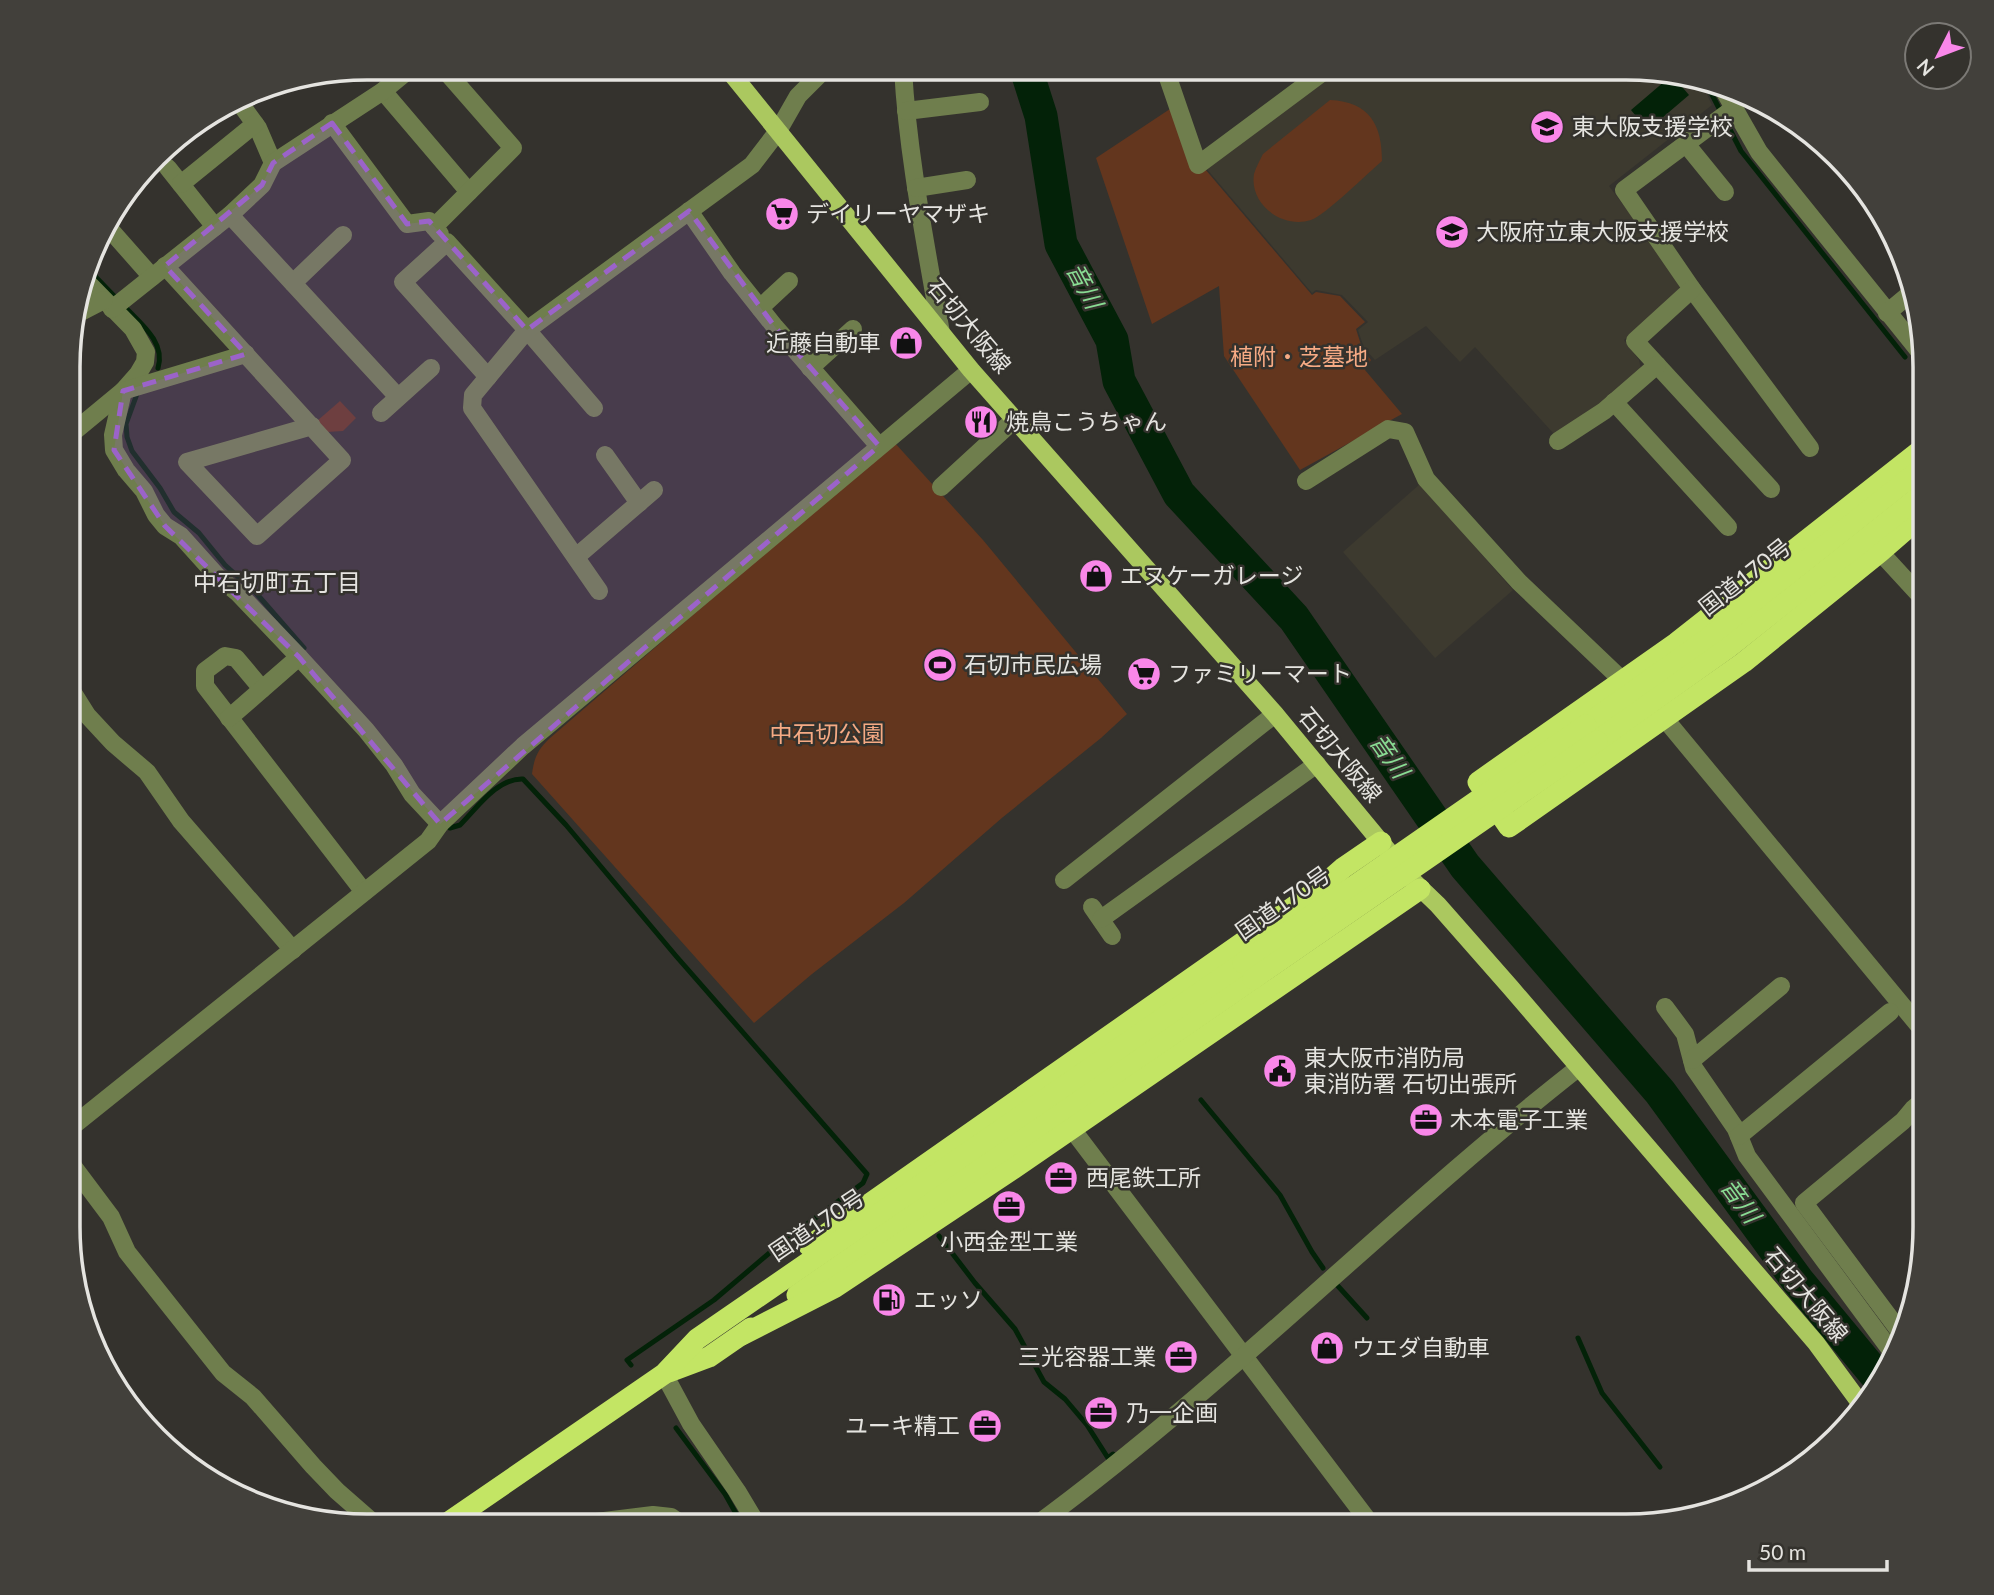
<svg xmlns="http://www.w3.org/2000/svg" width="1994" height="1595" font-family="Lato,'Noto Sans JP',sans-serif">
  <style>
    .built { fill: #3d3a2f }
    .green { fill: #63361e }
    .water { fill: #032208 }
    .lines { fill: none; stroke-linecap: round; stroke-linejoin: round }
    .stream { stroke: #032208; stroke-width: 5 }
    .river { stroke: #032208; stroke-width: 33 }
    .minor { stroke: #6f7e4d; stroke-width: 18 }
    .major { stroke: #abc85f; stroke-width: 18 }
    .highway { stroke: #c3e564; stroke-width: 21 }
    .highway-bridge { stroke: #c3e564; stroke-width: 21 }
    .marked { fill: #9b63c9; fill-opacity: 0.2; stroke: #9b63c9; stroke-width: 5; stroke-dasharray: 14 9; stroke-linejoin: round }
    .labels { text-anchor: middle; stroke-width: 5; stroke-linejoin: round; paint-order: stroke }
    .poi-label { font-size: 23px; fill: #e5e4e0; stroke: #34322d; text-anchor: start }
    .street-label { font-size: 23px; fill: #e5e4e0; stroke: #34322d }
    .park-label { font-size: 23px; fill: #f6aa84; stroke: #34322d }
    .water-label { font-size: 24px; font-style: italic; fill: #89dc93; stroke: #34322d }
    .neighbourhood-label { font-size: 24px; fill: #e5e4e0; stroke: #34322d }
    .rim { fill: none; stroke: #e5e4e0; stroke-width: 3.5 }
  </style>
  <rect width="100%" height="100%" fill="#34322d"/>
  <g class="built">
    <polygon points="1335,69 1646,69 1701,82 1712,105 1609,186 1679,279 1680,291 1624,340 1639,360 1641,369 1597,407 1554,434 1475,347 1460,362 1426,326 1375,360 1364,348 1358,330 1368,322 1342,295 1316,290 1312,293 1206,168"/>
    <polygon points="1420,484 1513,590 1435,658 1343,552"/>
  </g>
  <g class="green">
    <path d="M1330,100C1370,102 1382,125 1382,161C1369,172 1324,216 1311,220C1283,229 1249,205 1254,174C1256,167 1260,160 1263,154Z"/>
    <polygon points="1170,109 1205,169 1312,295 1316,292 1340,296 1365,322 1356,329 1362,348 1371,360 1365,370 1402,414 1300,470 1224,356 1219,286 1152,324 1096,158"/>
    <polygon points="340,401 356,418 343,431 327,432 317,421"/>
    <path d="M894,442L983,540L1127,714L1101,738L1003,817L904,903L812,974L754,1023L532,774C534,758 538,749 550,738Z"/>
  </g>
  <polygon class="water" points="1672,75 1689,95 1655,124 1659,129 1652,136 1631,110"/>
  <g class="lines">
    <g class="stream">
      <polyline points="1706,83 1741,151 1905,357"/>
      <polyline points="90,271 117,299"/>
      <path d="M124,306C140,323 166,342 158,368"/>
      <polyline points="137,394 126,424 127,437 132,451 160,488 174,512 199,533 225,565 256,593 304,648"/>
      <path d="M450,828L460,825C477,808 497,778 523,779L566,825L676,956L867,1174L863,1183L780,1244L714,1300L627,1360L631,1365"/>
      <polyline points="1201,1100 1280,1195 1312,1252 1323,1268"/>
      <polyline points="939,1236 975,1283 1015,1329 1044,1382 1065,1399 1087,1425 1108,1458 1113,1454 1115,1456"/>
      <polyline points="1337,1285 1367,1318"/>
      <polyline points="1578,1338 1602,1393 1660,1467"/>
      <polyline points="676,1428 725,1494 743,1526"/>
    </g>
    <polyline class="river" points="1026,69 1041,116 1061,244 1112,340 1119,381 1179,494 1294,618 1465,866 1660,1092 1798,1281 1880,1380"/>
    <g class="minor">
      <path d="M903,69C908,158 926,245 941,333"/>
      <polyline points="1165,69 1198,165 1327,69"/>
      <polyline points="1722,87 1759,152 1924,357"/>
      <polyline points="383,91 469,192"/>
      <polyline points="239,102 258,128 273,163"/>
      <polyline points="1734,108 1624,190 1692,289 1810,448"/>
      <polyline points="906,111 980,102"/>
      <polyline points="332,123 407,224 429,221 440,234"/>
      <polyline points="1686,144 1725,192"/>
      <polyline points="168,168 215,227"/>
      <polyline points="181,184 255,124"/>
      <polyline points="916,188 967,180"/>
      <polyline points="689,211 732,273 775,327 879,446"/>
      <polyline points="230,215 398,397"/>
      <polyline points="106,225 152,277"/>
      <polyline points="434,227 513,148 443,68"/>
      <polyline points="165,266 342,460 257,536 187,462 312,426"/>
      <polyline points="87,282 133,329 146,352 145,362 138,374 123,391 113,435 114,450 126,470 144,491 156,515 165,526 181,536 217,576 238,593 299,657 366,730 394,765 412,794 440,824"/>
      <polyline points="293,283 343,235"/>
      <polyline points="1692,289 1635,341 1771,489"/>
      <polyline points="760,308 789,281"/>
      <polyline points="112,309 230,215 262,185 273,163 383,91 411,68"/>
      <polyline points="1887,313 1911,293"/>
      <polyline points="75,315 104,300"/>
      <polyline points="810,368 853,329"/>
      <polyline points="488,377 403,282 447,242 527,330 594,408"/>
      <polyline points="1614,402 1728,527"/>
      <polyline points="381,413 431,368"/>
      <polyline points="71,434 123,391 246,354"/>
      <polyline points="1558,441 1604,411 1657,365"/>
      <polyline points="605,455 639,503"/>
      <polyline points="1306,481 1388,429 1405,432 1426,479 1519,582 1623,681"/>
      <polyline points="941,487 1015,419"/>
      <polyline points="1880,552 1926,602"/>
      <polyline points="576,557 654,490"/>
      <polyline points="599,591 472,408 473,395 527,330 752,165 778,131 798,96 826,68"/>
      <polyline points="70,688 87,715 113,743 147,772 181,821 293,950"/>
      <polyline points="262,689 236,658 225,656 205,671 205,686 364,892"/>
      <polyline points="229,718 299,657"/>
      <polyline points="1665,719 1925,1033"/>
      <polyline points="1064,880 1275,714"/>
      <polyline points="1092,907 1112,936"/>
      <polyline points="1101,919 1317,764"/>
      <polyline points="1665,1007 1685,1034 1694,1068 1736,1129 1747,1156 1895,1356"/>
      <polyline points="1692,1060 1781,986"/>
      <polyline points="69,1129 428,841 440,824 523,746 971,370"/>
      <polyline points="1072,1129 1373,1527"/>
      <polyline points="1739,1136 1890,1012"/>
      <polyline points="69,1161 111,1217 127,1252 223,1373 253,1397 313,1466 337,1491 377,1526"/>
      <polyline points="1904,1337 1804,1203 1903,1121 1913,1109 1925,1099"/>
      <polyline points="664,1374 691,1424 737,1491 758,1526"/>
      <polyline points="564,1526 653,1515 671,1517 684,1526"/>
      <path d="M1035,1526C1226,1386 1392,1214 1578,1068"/>
    </g>
    <g class="major">
      <polyline points="727,68 971,370 1275,714 1389,852"/>
      <polyline points="1411,879 1438,905 1511,988 1816,1343 1863,1407"/>
    </g>
    <g class="highway">
      <polyline points="1926,512 1880,552 1744,662 1509,827 1478,782 1676,643 1926,446"/>
      <polyline points="1586,725 1707,639 1926,465"/>
      <polyline points="1597,741 1728,648 1926,491"/>
      <polyline points="809,1246 1319,889 1343,868 1381,842"/>
      <polyline points="797,1295 1253,979"/>
      <polyline points="742,1335 834,1288 1013,1169 1420,889"/>
      <polyline points="669,1372 709,1357 751,1328"/>
      <polyline points="443,1526 664,1374 697,1339 1243,963"/>
    </g>
    <g class="highway-bridge">
      <polyline points="1243,963 1586,725"/>
      <polyline points="1253,979 1597,741"/>
    </g>
  </g>
  <path class="marked" d="M332,123L407,224L429,221L527,330L689,211L775,327L879,446L440,824L299,657L165,526L114,450L123,391L246,354L165,266L262,185L273,163Z"/>
  <defs>
    <g id="school-disc" transform="scale(1.75)"><circle r="9.5" fill="#f987e9" stroke="#34322d"/><path d="M0-5L7-2L0 1L-7-2ZM-4 1L0 2.5L4 1V4Q0 6-4 4Z" fill="#111"/></g>
    <g id="supermarket-disc" transform="scale(1.75)"><circle r="9.5" fill="#f987e9" stroke="#34322d"/><path d="M-6-5.5h2.5l.6 2H6L4.5 2H-2.5L-4.4-4H-6ZM-1.5 3.2a1.3 1.3 0 1 0 .1 0ZM3 3.2a1.3 1.3 0 1 0 .1 0Z" fill="#111"/></g>
    <g id="shop-disc" transform="scale(1.75)"><circle r="9.5" fill="#f987e9" stroke="#34322d"/><path d="M-5-2.5h2.3a2.7 3.5 0 0 1 5.4 0H5L5.5 6h-11ZM-1.5-2.5h3a1.5 2.3 0 0 0-3 0Z" fill="#111"/></g>
    <g id="restaurant-disc" transform="scale(1.75)"><circle r="9.5" fill="#f987e9" stroke="#34322d"/><path d="M-5-6h1v4h1v-4h1v4h1v-4h1v5L-1.5 .5V6h-2V.5L-5-1ZM5-6V6H3V1.5H1.5Q1.5-4 5-6Z" fill="#111"/></g>
    <g id="stadium-disc" transform="scale(1.75)"><circle r="9.5" fill="#f987e9" stroke="#34322d"/><path d="M0-5a6.5 5 0 1 0 0 10a6.5 5 0 1 0 0-10ZM-3.5-1.8h7v3.6h-7Z" fill="#111"/></g>
    <g id="civic-disc" transform="scale(1.75)"><circle r="9.5" fill="#f987e9" stroke="#34322d"/><path d="M-.6-6.5H3V-4.5H.6V-3L4-1V1h2V6H-6V1h2V-1L-.6-3ZM-1.2 2.5V6h2.4V2.5Z" fill="#111"/></g>
    <g id="office-disc" transform="scale(1.75)"><circle r="9.5" fill="#f987e9" stroke="#34322d"/><path d="M-6-3h4V-5.5h4V-3h4V5H-6ZM-1-4.5V-3h2v-1.5ZM-6 0V1H6V0Z" fill="#111"/></g>
    <g id="fuel-disc" transform="scale(1.75)"><circle r="9.5" fill="#f987e9" stroke="#34322d"/><path d="M-5.5-6h7V0h2V4h1.3V-2.5L3-4.5l.8-.8L6-3V5H2.5V1h-1V6h-7ZM-4.2-4.7v3.2H.2V-4.7Z" fill="#111"/></g>
  </defs>
  <g fill-rule="evenodd">
    <use href="#school-disc" x="1547" y="127"/>
    <use href="#supermarket-disc" x="782" y="214"/>
    <use href="#school-disc" x="1452" y="232"/>
    <use href="#shop-disc" x="906" y="343"/>
    <use href="#restaurant-disc" x="981" y="422"/>
    <use href="#shop-disc" x="1096" y="576"/>
    <use href="#stadium-disc" x="940" y="665"/>
    <use href="#supermarket-disc" x="1144" y="674"/>
    <use href="#civic-disc" x="1280" y="1071"/>
    <use href="#office-disc" x="1426" y="1120"/>
    <use href="#office-disc" x="1061" y="1178"/>
    <use href="#office-disc" x="1009" y="1207"/>
    <use href="#fuel-disc" x="889" y="1300"/>
    <use href="#shop-disc" x="1327" y="1348"/>
    <use href="#office-disc" x="1181" y="1357"/>
    <use href="#office-disc" x="1101" y="1413"/>
    <use href="#office-disc" x="985" y="1426"/>
  </g>
  <g class="labels">
    <g class="poi-label">
      <text x="1572" y="135">東大阪支援学校</text>
      <text x="806" y="222">デイリーヤマザキ</text>
      <text x="1476" y="240">大阪府立東大阪支援学校</text>
      <text x="881" y="351" text-anchor="end">近藤自動車</text>
      <text x="1006" y="430">焼鳥こうちゃん</text>
      <text x="1120" y="584">エヌケーガレージ</text>
      <text x="964" y="673">石切市民広場</text>
      <text x="1168" y="682">ファミリーマート</text>
      <text x="1304" y="1066">東大阪市消防局<tspan x="1304" dy="26">東消防署 石切出張所</tspan></text>
      <text x="1450" y="1128">木本電子工業</text>
      <text x="1086" y="1186">西尾鉄工所</text>
      <text x="1009" y="1250" text-anchor="middle">小西金型工業</text>
      <text x="914" y="1308">エッソ</text>
      <text x="1352" y="1356">ウエダ自動車</text>
      <text x="1156" y="1365" text-anchor="end">三光容器工業</text>
      <text x="1126" y="1421">乃一企画</text>
      <text x="960" y="1434" text-anchor="end">ユーキ精工</text>
    </g>
    <g class="street-label">
      <text transform="translate(969 326) rotate(50)" y="8">石切大阪線</text>
      <text transform="translate(1745 577) rotate(-38)" y="8">国道170号</text>
      <text transform="translate(1340 755) rotate(50)" y="8">石切大阪線</text>
      <text transform="translate(1283 903) rotate(-35)" y="8">国道170号</text>
      <text transform="translate(817 1225) rotate(-34)" y="8">国道170号</text>
      <text transform="translate(1806 1295) rotate(50)" y="8">石切大阪線</text>
    </g>
    <g class="park-label">
      <text x="1299" y="365">植附・芝墓地</text>
      <text x="827" y="742">中石切公園</text>
    </g>
    <g class="water-label">
      <text transform="translate(1084 286) rotate(62)" y="8">音川</text>
      <text transform="translate(1389 756) rotate(55)" y="8">音川</text>
      <text transform="translate(1740 1201) rotate(54)" y="8">音川</text>
    </g>
    <g class="neighbourhood-label">
      <text x="277" y="591">中石切町五丁目</text>
    </g>
  </g>
  <path d="M0 0H1994V1595H0ZM367 80H1626A287 287 0 0 1 1913 367V1227A287 287 0 0 1 1626 1514H367A287 287 0 0 1 80 1227V367A287 287 0 0 1 367 80Z" fill="#42403b" fill-rule="evenodd"/>
  <path class="rim" d="M367 80H1626A287 287 0 0 1 1913 367V1227A287 287 0 0 1 1626 1514H367A287 287 0 0 1 80 1227V367A287 287 0 0 1 367 80Z"/>
  <g transform="translate(1938 56) rotate(228)"><circle r="33" fill="#34322d" stroke="#7b7975" stroke-width="2"/>
  <path d="M0-5L12 26L0 18L-12 26Z" fill="#f987e9"/>
  <text y="-10" font-size="19" font-weight="bold" text-anchor="middle" fill="#e5e4e0">N</text>
  </g>
  <path d="M1749 1560v10h138v-10" fill="none" stroke="#e5e4e0" stroke-width="3.5"/>
  <text x="1759" y="1560" font-size="21" fill="#e5e4e0" stroke="#34322d" stroke-width="5" paint-order="stroke">50 m</text>
</svg>
